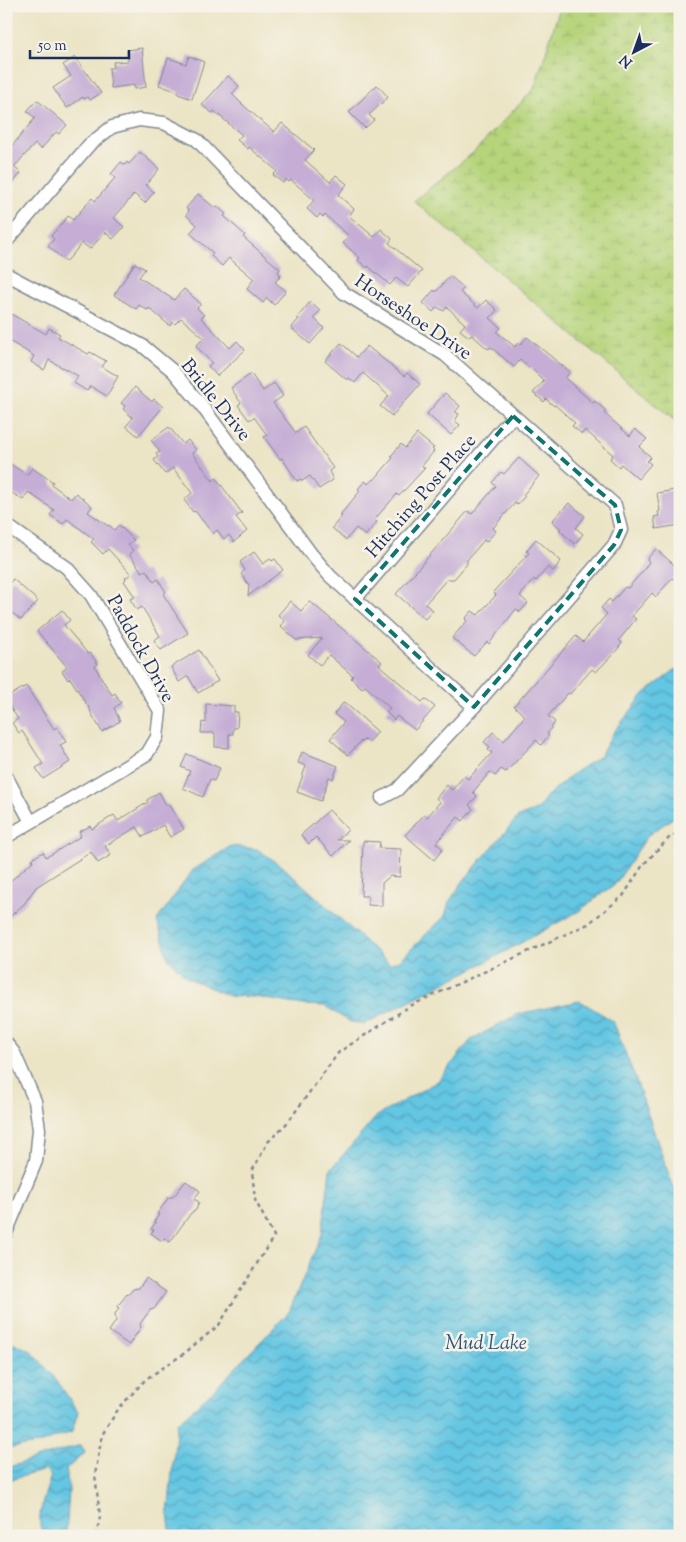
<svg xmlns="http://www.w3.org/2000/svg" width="686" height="1542" font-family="'Sorts Mill Goudy',serif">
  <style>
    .wetland { fill: url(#wetland-marsh); stroke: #68826c }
    .water { fill: url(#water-waves); stroke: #407aa0 }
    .building { fill: #c5add5 }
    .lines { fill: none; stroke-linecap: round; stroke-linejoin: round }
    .minor-casing { stroke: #838a92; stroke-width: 15 }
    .path { stroke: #838a92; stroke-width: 2.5; stroke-dasharray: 4 4; stroke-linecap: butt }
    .minor { stroke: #fff; stroke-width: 12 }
    .marked { fill: none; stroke: #0f766e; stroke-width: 4; stroke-dasharray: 10 6; stroke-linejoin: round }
    .labels { text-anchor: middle; stroke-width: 5; stroke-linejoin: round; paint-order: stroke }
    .street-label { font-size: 19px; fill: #1b2f5e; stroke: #f7f3e8 }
    .water-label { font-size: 20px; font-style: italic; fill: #2d557f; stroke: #f7f3e8 }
  </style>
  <defs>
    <pattern id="wetland-marsh" width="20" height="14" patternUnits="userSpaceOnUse" patternTransform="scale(1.25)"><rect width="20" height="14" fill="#b6d47a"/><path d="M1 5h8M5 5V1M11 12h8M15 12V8" fill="none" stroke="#9cb66c"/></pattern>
    <pattern id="water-waves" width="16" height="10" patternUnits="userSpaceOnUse" patternTransform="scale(1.25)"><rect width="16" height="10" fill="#64c6e2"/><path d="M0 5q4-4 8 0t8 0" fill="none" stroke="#52a1ba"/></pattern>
  </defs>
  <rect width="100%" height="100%" fill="#f7f3e8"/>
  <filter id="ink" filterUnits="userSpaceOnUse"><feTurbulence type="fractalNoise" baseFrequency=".02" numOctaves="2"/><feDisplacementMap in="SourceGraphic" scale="10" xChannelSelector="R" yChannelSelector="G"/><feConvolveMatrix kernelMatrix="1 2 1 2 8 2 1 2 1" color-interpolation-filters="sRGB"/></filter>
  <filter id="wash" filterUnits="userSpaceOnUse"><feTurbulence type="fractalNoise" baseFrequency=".0096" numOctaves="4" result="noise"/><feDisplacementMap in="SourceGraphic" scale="20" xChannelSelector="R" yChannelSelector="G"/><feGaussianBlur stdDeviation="1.12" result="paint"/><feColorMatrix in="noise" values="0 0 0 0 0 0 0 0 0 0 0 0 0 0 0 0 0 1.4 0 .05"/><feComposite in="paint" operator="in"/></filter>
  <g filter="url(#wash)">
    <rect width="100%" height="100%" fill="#ebe4c5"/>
    <polygon class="wetland" points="562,6 680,6 680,425 414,201 473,153 534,89 559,11"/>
    <g class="water">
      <polygon points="680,666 680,813 648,835 616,883 579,911 499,955 364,1024 350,1022 325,1006 303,1005 255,997 229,996 188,978 168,958 157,920 193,870 231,846 257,849 282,866 390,964 400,960 445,916 449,902 464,880 518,817 539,809 546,797 574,773 600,756 614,732 644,694"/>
      <polygon points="580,1001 613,1021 637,1083 669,1175 680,1201 680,1536 171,1536 168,1514 177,1423 215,1389 289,1312 322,1234 330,1170 377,1116 438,1081 471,1040 518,1014"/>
      <polygon points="6,1339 31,1351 56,1379 78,1412 72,1432 38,1444 6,1449"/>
      <path d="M81,1445L85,1453L66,1469L69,1490L66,1536H45C32,1524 47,1490 51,1476L45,1470L6,1481V1468Z"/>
    </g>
    <g id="blocks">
      <g class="building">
        <polygon points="142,48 146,87 134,89 134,85 111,88 109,68 114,68 113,62 128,61 127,50"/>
        <polygon points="189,56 204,62 192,99 178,94 179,92 159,85 168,58 186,64"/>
        <polygon points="75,57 101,93 90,100 88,97 84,99 83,97 67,108 53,88 71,76 63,65"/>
        <polygon points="228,76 239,86 232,94 242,104 274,132 282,123 314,150 305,160 330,182 336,175 347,184 338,195 354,209 349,216 374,237 381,229 392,239 389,243 422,271 408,287 396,278 390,285 368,266 367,268 358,260 360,258 343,243 349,236 325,215 323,217 320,214 317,218 307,209 314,200 291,180 289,182 286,179 283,183 273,175 277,171 249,147 248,149 237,140 242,135 214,111 212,113 202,105"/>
        <polygon points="377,85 388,97 369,115 374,120 365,128 349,112"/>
        <polygon points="37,100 67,125 59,134 56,132 41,149 35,144 14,167 21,173 13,183 6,177 6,141 12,146 35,118 27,111"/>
        <polygon points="140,152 159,169 146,185 154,192 145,203 134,194 114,218 124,227 113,239 105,232 90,249 82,243 66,262 48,246 54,239 51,236 68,216 73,220 92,198 95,201 115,178 111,174 121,162 125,165 127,162 129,164"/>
        <polygon points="198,194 215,208 217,206 226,214 224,216 245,235 243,237 280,269 278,272 281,276 275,282 286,291 274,305 267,298 263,303 248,290 247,288 254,279 229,258 222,266 211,256 213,253 190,233 197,225 186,215 189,211 186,208"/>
        <polygon points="135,263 145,269 139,277 174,300 184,289 201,304 197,308 204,315 201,318 230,348 237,341 245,350 217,376 208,366 212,363 196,346 204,338 181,318 175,324 173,322 170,326 149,308 147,310 139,305 136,309 114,295"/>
        <polygon points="450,276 464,288 460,292 478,308 486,300 497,310 490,318 501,328 497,332 515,347 518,343 520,345 527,337 570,372 565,378 593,403 595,401 606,411 604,413 630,436 635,429 647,439 639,447 651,457 647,461 651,464 638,479 621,464 619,467 610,459 613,455 585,430 582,434 572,426 575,423 555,405 554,406 546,399 544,402 533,393 544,381 530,367 529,368 520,360 514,367 491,347 488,349 472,335 469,337 460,330 465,324 447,307 444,311 437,307 433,312 423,303 434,290 436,292"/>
        <polygon points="310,302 320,311 314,318 324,328 310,344 291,328 299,319 297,318"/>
        <polygon points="6,311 46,334 49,328 60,334 58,337 88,354 90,352 106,361 102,367 118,376 107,396 90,386 87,391 74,383 78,376 49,360 44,370 31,362 34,356 6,339"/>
        <polygon points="341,343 357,357 367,346 404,376 407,373 420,384 392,416 380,406 389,396 363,373 355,383 349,378 347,380 325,361"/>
        <polygon points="251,374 263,391 274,383 283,396 273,403 296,433 304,427 333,468 329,471 333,480 319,489 310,476 302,481 301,479 297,481 282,458 280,459 264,437 267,435 254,417 249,420 238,405 241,403 231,388"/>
        <polygon points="135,387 152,402 154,399 163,407 138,436 126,426 133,418 123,409 125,406 121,403"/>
        <polygon points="445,393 460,406 455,412 459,414 455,421 460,425 451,435 427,414"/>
        <polygon points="169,427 183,444 188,440 196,450 192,453 213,481 216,478 242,513 236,517 247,531 234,542 229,535 224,539 217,530 213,534 195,511 193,512 184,500 192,493 173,468 165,474 154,460 158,457 156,454 160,452 151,440"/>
        <polygon points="417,434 434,448 432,449 434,451 422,466 425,468 399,496 397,494 374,520 377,522 365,536 356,528 346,540 332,528 342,516 340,515 360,491 358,489 365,481 368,484 373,479 374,480 393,458 391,456 401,444 405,448"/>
        <polygon points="519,458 539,476 523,495 525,496 517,505 515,503 493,528 496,531 486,542 484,540 467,560 467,564 454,579 447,579 425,604 433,610 425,619 396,594 468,511 472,514 496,486 492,483 501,472 504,474"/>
        <polygon points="6,461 27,475 32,468 53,482 51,484 71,499 76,493 92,506 88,512 108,526 109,525 114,530 119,525 134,540 128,545 133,550 129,554 142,572 146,570 154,582 158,579 166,592 163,594 188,633 161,650 154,640 160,636 142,607 137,610 130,599 135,597 124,581 126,579 125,578 131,574 108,549 103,554 91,542 94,539 67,519 63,524 50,515 54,510 28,492 23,500 6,489"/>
        <polygon points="680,489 680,525 656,529 654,517 659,516 658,512 660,511 657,493"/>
        <polygon points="569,503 585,516 576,528 583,534 575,544 559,530 561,529 552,521"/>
        <polygon points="536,539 561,561 553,571 548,567 536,581 534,579 520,596 528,603 520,612 516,609 489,644 487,642 474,656 452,638 467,621 465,619 472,611 478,615 496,595 493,592 529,553 526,551"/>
        <polygon points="656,549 680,570 680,573 674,579 672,578 656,597 652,593 632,616 636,619 619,640 622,643 617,650 596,672 592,669 570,694 568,693 548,716 555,722 547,734 549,735 541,745 536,740 506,772 501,769 495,776 490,772 473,792 477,796 469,805 473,809 463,821 458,817 436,843 443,849 434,860 405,835 424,815 427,817 440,802 436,798 447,785 452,790 464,776 468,779 492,753 488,750 490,747 484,742 493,732 504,741 525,716 514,706 576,636 583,642 607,614 601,608 609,599 612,602 625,587 628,588 643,571 649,562 647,559"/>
        <polygon points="254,552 263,564 270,559 272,561 275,559 283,570 248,596 249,585 241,574 245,570 240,562"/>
        <polygon points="13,579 38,601 21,620 6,608 6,587"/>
        <polygon points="290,601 301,611 309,602 313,604 382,662 379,665 422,702 425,699 435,707 415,730 397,716 394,720 386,712 390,708 365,686 362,688 351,678 353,676 329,655 320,665 308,655 322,638 296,640 281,626 285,621 278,615"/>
        <polygon points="62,610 70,620 64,625 88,654 90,653 98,664 95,666 100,676 112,695 115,693 121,703 114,708 120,721 102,732 90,711 91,711 70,678 68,680 62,671 67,667 37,631"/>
        <polygon points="199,650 218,681 198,693 188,676 179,682 171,667"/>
        <polygon points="26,686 54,729 57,727 66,742 60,745 70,762 43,779 36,768 43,764 22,731 19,733 12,723 18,719 6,700 6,698"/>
        <polygon points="344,702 378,732 369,742 365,739 362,742 361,741 348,755 330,739 344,722 334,714"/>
        <polygon points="206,704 234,706 234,712 238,712 237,728 233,728 233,734 229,734 229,748 215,747 215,733 201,733 202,722 206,723"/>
        <polygon points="302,752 338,766 333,779 329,777 321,801 297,792 306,766 298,763"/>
        <polygon points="187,754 220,768 214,781 210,779 203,797 183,788 190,771 181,767"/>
        <polygon points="159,792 166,805 168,804 184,829 170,837 163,825 143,837 137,827 105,846 111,855 98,863 91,852 36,887 24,904 6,920 6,885 33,861 32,859 43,852 46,857 52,854 81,836 79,832 90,826 92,829 114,815 118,821 148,802 147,800"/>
        <polygon points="329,810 348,830 337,840 349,840 333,856 316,837 309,844 301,835"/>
        <polygon points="363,841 380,842 379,848 401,849 400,877 390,876 382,883 382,906 368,905 368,896 361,896"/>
        <polygon points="186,1181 200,1191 194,1199 199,1202 196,1210 191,1213 170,1242 164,1238 162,1241 151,1233 154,1230 151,1229 156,1222 154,1221 159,1215 157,1214 169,1197 173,1197"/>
        <polygon points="146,1278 166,1292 154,1309 150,1310 140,1324 141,1327 129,1345 109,1331 116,1321 115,1314 119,1308 117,1307 127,1294 128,1295 133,1289 139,1288"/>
      </g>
    </g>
  </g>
  <g filter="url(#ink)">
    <use href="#blocks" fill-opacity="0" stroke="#838a92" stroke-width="1"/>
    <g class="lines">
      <g class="minor-casing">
        <g id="minor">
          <polyline points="6,242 89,145 112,127 139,120 164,123 197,140 344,293 445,355 615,505 621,530 614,545 474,707 397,790 382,798"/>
          <polyline points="6,274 143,346 173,371 199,402 312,555 330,576 474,707"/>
          <polyline points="6,525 66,567 91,595 160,711 157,737 147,754 6,837"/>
          <polyline points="355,599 513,416"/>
          <polyline points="6,776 31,822"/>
          <polyline points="6,1043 14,1053 35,1101 39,1129 36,1161 6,1233"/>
        </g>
      </g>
      <polyline class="path" points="96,1536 100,1517 95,1475 102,1435 119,1408 146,1379 182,1355 219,1325 274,1236 255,1200 252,1171 268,1142 287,1123 339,1052 410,1006 588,924 623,896 643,865 669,838 680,831"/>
      <use href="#minor" class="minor"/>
    </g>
  </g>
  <path class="marked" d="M513,416L615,505L621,530L614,545L474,707L355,599Z"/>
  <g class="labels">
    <g class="street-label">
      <text transform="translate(414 316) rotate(34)" y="7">Horseshoe Drive</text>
      <text transform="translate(217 399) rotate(51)" y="7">Bridle Drive</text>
      <text transform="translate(420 495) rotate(-49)" y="7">Hitching Post Place</text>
      <text transform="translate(142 648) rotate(61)" y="7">Paddock Drive</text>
    </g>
    <g class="water-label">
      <text x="486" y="1349">Mud Lake</text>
    </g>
  </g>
  <rect width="686" height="1542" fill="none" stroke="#f7f3e8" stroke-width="25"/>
  <g transform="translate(634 52) rotate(221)" stroke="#f7f3e8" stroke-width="4" paint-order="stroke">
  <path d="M0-4L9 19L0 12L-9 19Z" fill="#1b2f5e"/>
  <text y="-8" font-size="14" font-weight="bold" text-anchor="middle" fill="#1b2f5e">N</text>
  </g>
  <path d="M30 50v8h99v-8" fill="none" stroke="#1b2f5e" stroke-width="2.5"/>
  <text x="38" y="50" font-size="15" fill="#1b2f5e" stroke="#f7f3e8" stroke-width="4" paint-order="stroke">50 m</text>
</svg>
